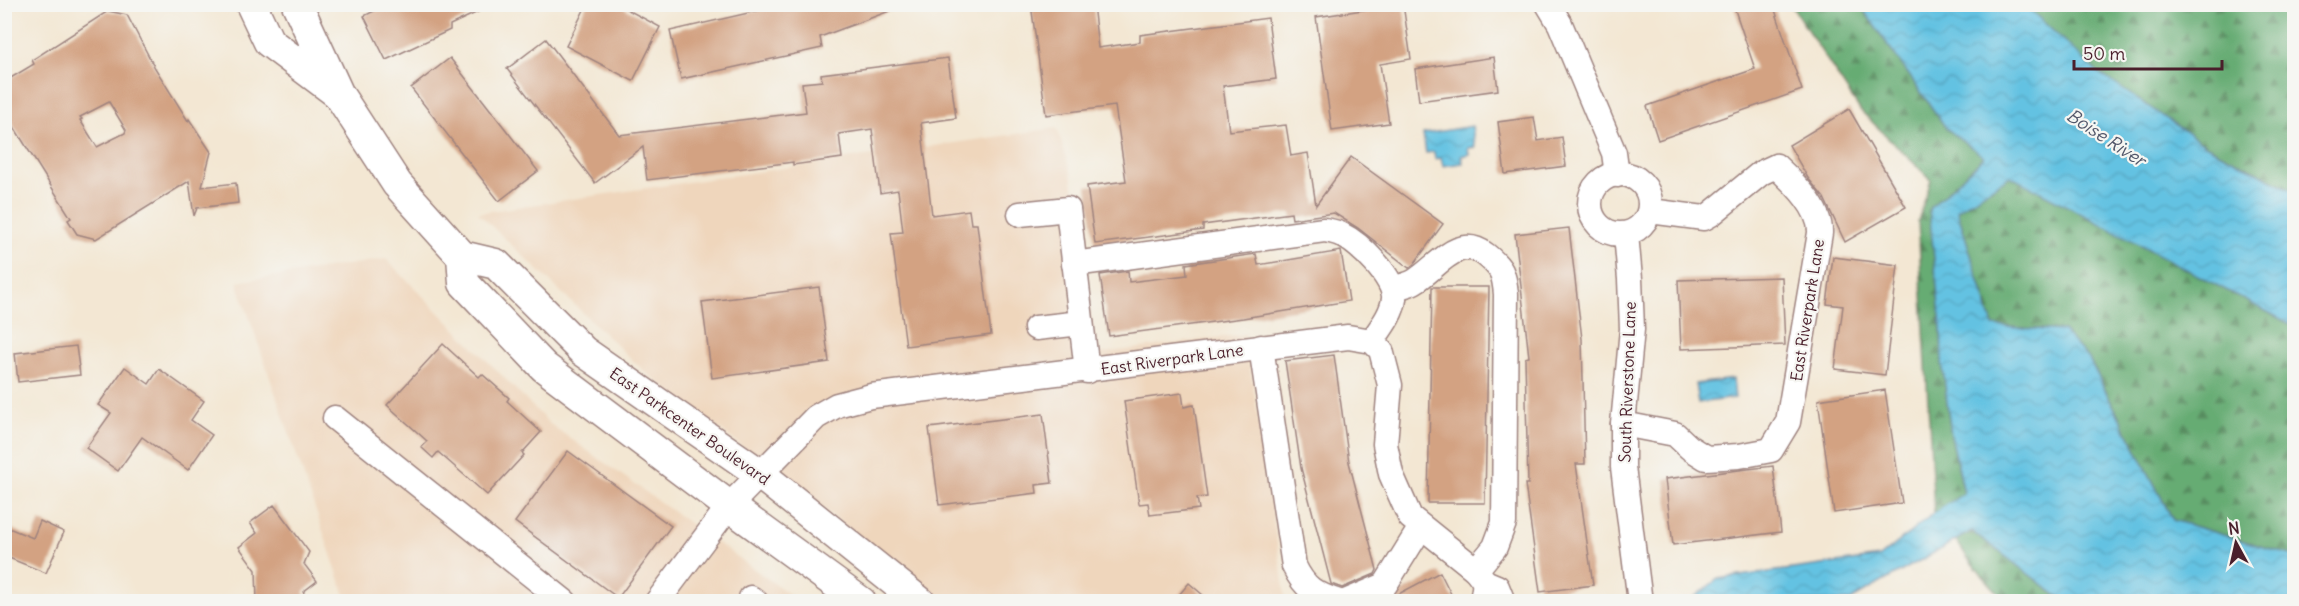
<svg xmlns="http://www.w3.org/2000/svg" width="2299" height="606" font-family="Delius,sans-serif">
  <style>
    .built { fill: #efd6bc }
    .forest { fill: url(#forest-firs); stroke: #58664f; stroke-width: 1.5 }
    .water { fill: url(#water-waves); stroke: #567086; stroke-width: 1.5 }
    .building { fill: #d3a282; fill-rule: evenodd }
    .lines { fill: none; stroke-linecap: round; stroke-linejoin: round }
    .minor-casing { stroke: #9e837f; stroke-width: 27 }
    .major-casing { stroke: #9e837f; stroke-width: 33 }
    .minor { stroke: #fff; stroke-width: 24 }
    .major { stroke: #fff; stroke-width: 30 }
    .labels { text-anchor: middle; stroke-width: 4.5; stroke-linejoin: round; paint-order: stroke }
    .street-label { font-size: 16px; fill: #4a1f2b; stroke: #f6f6f2 }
    .water-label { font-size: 18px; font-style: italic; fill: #53586b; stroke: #f6f6f2 }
  </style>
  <defs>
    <pattern id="forest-firs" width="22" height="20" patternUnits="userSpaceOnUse" patternTransform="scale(1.5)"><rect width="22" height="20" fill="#66ac73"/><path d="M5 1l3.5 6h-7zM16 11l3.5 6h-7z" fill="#568b5f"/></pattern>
    <pattern id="water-waves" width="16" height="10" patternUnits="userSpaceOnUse" patternTransform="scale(1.5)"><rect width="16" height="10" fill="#63c2e2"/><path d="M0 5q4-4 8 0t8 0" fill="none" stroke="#57a6c2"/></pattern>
  </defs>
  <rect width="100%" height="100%" fill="#f6f6f2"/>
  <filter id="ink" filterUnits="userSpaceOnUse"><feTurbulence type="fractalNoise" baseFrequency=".0167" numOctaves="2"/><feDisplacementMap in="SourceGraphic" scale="12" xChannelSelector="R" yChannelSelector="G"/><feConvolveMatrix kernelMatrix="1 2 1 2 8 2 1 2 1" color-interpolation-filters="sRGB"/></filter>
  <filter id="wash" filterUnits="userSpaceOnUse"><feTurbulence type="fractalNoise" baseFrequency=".008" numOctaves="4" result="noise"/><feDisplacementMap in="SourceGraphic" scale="24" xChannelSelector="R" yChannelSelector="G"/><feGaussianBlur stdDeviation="1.35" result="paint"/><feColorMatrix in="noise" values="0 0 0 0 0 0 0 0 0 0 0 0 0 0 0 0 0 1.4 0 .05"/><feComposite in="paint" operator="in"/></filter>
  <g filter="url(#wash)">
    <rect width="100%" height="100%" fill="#f3e7d3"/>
    <g class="built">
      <polygon points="1057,128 1071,173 1097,354 1245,334 1286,601 944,601 645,372 478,213"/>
      <polygon points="386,259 550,424 799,601 347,601 237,282"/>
    </g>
    <g class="forest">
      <polygon points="1791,5 1860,5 1946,128 1984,157 1929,209 1941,326 1942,361 1951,435 1964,493 1934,513 1918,221 1931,180 1860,110"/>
      <polygon points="2025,5 2294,5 2294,191 2207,146 2096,71"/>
      <polygon points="2010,176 2294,326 2294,556 2173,520 2089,359 2063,331 1993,326 1957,210"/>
      <polygon points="1972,531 2064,601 2005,601 1969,560 1956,540"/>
    </g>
    <g class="water">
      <polygon points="1860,5 2025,5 2096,71 2207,146 2294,191 2294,326 2010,176 1957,210 1993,326 2063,331 2089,359 2173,520 2294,556 2294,601 2064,601 1972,531 1849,601 1689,601 1718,579 1880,557 1934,513 1964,493 1951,435 1942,361 1941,326 1929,209 1984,157 1946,128"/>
      <polygon points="1472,126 1475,147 1468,148 1469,154 1461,156 1463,163 1443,166 1441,158 1435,159 1434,152 1426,153 1423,134"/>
      <polygon points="1733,379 1735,398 1698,403 1695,384"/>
    </g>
    <g id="blocks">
      <g class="building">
        <polygon points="388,4 495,4 450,25 450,30 386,60 364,16"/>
        <polygon points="587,4 617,4 660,27 633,81 566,46"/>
        <polygon points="787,4 903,4 903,6 820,37 822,48 681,79 670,31"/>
        <polygon points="1031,4 1093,4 1098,48 1140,42 1140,35 1268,18 1276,79 1223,86 1229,131 1286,125 1291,156 1308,153 1316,205 1351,157 1443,224 1414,264 1409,268 1358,228 1334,213 1292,219 1291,213 1203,225 1203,230 1095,244 1087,186 1126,181 1115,106 1046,115"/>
        <polygon points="1403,4 1411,59 1380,64 1389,123 1332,131 1316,17"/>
        <polygon points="1733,4 1773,4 1802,90 1658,140 1647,106 1755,69"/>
        <path d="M108,11L127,15L155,68L188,121L189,119L211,152L202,187L236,183L238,203L197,208L194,216L189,181L96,239L77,234L68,220L71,218L4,111V82L34,64L32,60ZM109,102L126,130L125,133L97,147L80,120L82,119L80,117Z"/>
        <polygon points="546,39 619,135 806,112 802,83 822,81 821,74 948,58 956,118 921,123 932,215 969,210 971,224 977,224 991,335 906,346 891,233 903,232 898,190 880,193 872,129 839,134 842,158 793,165 793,162 647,180 643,147 595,183 507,69"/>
        <polygon points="1494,57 1498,90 1419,101 1415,69"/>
        <polygon points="450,58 538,171 499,201 411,88"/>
        <polygon points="1849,109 1906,207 1845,242 1824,198 1808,178 1789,145"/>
        <polygon points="1534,117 1538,141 1562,137 1566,166 1505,174 1498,122"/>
        <polygon points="1569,228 1582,339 1585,464 1576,464 1593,585 1540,592 1525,484 1528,484 1525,358 1529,357 1515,234"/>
        <polygon points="1341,251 1349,301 1243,318 1109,336 1100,275 1128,271 1129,282 1187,275 1186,264 1256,254 1258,265"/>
        <polygon points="1833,257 1898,265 1885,375 1835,369 1843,306 1827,304"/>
        <polygon points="1782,277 1785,345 1681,349 1678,280"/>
        <polygon points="819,287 829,362 712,378 702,302"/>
        <polygon points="1432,287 1489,287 1485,503 1428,503"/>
        <polygon points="443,344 479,377 482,374 509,398 507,401 541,432 522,453 524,455 487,495 438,452 433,458 421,447 427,441 387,405"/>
        <polygon points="76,346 80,375 18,382 15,353"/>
        <polygon points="1334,355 1349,462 1377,570 1375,574 1342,588 1331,584 1301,468 1285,361"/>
        <polygon points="125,367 149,384 159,369 204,401 191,420 212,435 188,470 142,437 118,471 86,448 111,413 98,405"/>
        <polygon points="1885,390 1902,503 1834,513 1818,400"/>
        <polygon points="1182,393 1184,407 1194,405 1207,497 1197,498 1199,509 1150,515 1148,503 1139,504 1124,401"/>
        <polygon points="1043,414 1052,483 1036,485 1037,493 939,505 929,428"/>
        <polygon points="568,451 671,526 618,598 515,522"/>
        <polygon points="1773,466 1781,532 1673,545 1665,479"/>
        <polygon points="274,505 309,552 304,564 317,581 303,592 310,602 257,602 256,570 239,547 257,533 250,523"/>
        <polygon points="40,521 64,532 46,573 4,556 4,526 33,538"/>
        <polygon points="1440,572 1455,602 1383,602 1391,598"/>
        <polygon points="1189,583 1211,602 1173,602"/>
      </g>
    </g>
  </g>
  <g filter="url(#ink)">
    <use href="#blocks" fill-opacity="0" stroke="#9e837f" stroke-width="1.5"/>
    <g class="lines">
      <g class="minor-casing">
        <g id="minor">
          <polyline points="1548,4 1560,24 1614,153 1617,175"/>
          <circle cx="1620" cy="204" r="30"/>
          <polyline points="1020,214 1068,209 1087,371"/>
          <polyline points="1626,234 1630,279 1632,329 1623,424 1623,467 1640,602"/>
          <path d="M1074,264L1324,230C1330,231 1337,232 1342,235C1359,243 1396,279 1394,299C1392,315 1380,329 1372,341"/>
          <path d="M1393,289C1400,286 1409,285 1415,281C1437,268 1458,233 1486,255C1502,268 1504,273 1506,294L1504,523L1495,547L1476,570"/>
          <polyline points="1036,328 1081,323"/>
          <path d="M1261,347L1294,566C1305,589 1315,594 1339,602"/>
          <polyline points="335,418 565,602"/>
          <path d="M1623,424L1675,434L1690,448L1706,458L1739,456L1771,450L1788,422L1820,233C1821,208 1794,183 1776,166L1761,173L1711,214L1704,218L1650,211"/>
          <polyline points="751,598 756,602"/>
          <polyline points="657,602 729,506 816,417 837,405 871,396 1348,337 1372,341 1381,350 1390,385 1385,444 1391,474 1410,517 1476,570 1485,582"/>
          <polyline points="1345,602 1385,585 1421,527"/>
          <polyline points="1486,602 1483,595 1485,582 1497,587 1503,602"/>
        </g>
      </g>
      <g class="major-casing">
        <g id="major">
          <polyline points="251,4 269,42 337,93"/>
          <polyline points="297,4 339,95 397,184 462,256 496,264 583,351 760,474 920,602"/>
          <polyline points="462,256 464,283 544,367 729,506 861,602"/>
        </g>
      </g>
      <use href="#minor" class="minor"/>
      <use href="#major" class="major"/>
    </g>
  </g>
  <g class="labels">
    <g class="street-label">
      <text transform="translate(1807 310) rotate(-81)" y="6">East Riverpark Lane</text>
      <text transform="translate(1172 359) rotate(-8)" y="6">East Riverpark Lane</text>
      <text transform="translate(1627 382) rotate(-88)" y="6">South Riverstone Lane</text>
      <text transform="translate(690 426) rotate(35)" y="6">East Parkcenter Boulevard</text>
    </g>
    <g class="water-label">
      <text transform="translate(2106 138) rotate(33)" y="6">Boise River</text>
    </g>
  </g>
  <rect width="2299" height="606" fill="none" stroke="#f6f6f2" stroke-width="24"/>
  <g transform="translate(2236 543) rotate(352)" stroke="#f6f6f2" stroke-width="4.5" paint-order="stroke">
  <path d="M0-4.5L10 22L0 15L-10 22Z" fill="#4a1f2b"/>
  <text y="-9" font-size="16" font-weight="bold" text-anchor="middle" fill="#4a1f2b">N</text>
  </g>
  <path d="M2074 60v9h148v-9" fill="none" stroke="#4a1f2b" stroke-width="3"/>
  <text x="2083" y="60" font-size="18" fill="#4a1f2b" stroke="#f6f6f2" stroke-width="4.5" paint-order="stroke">50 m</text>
</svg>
